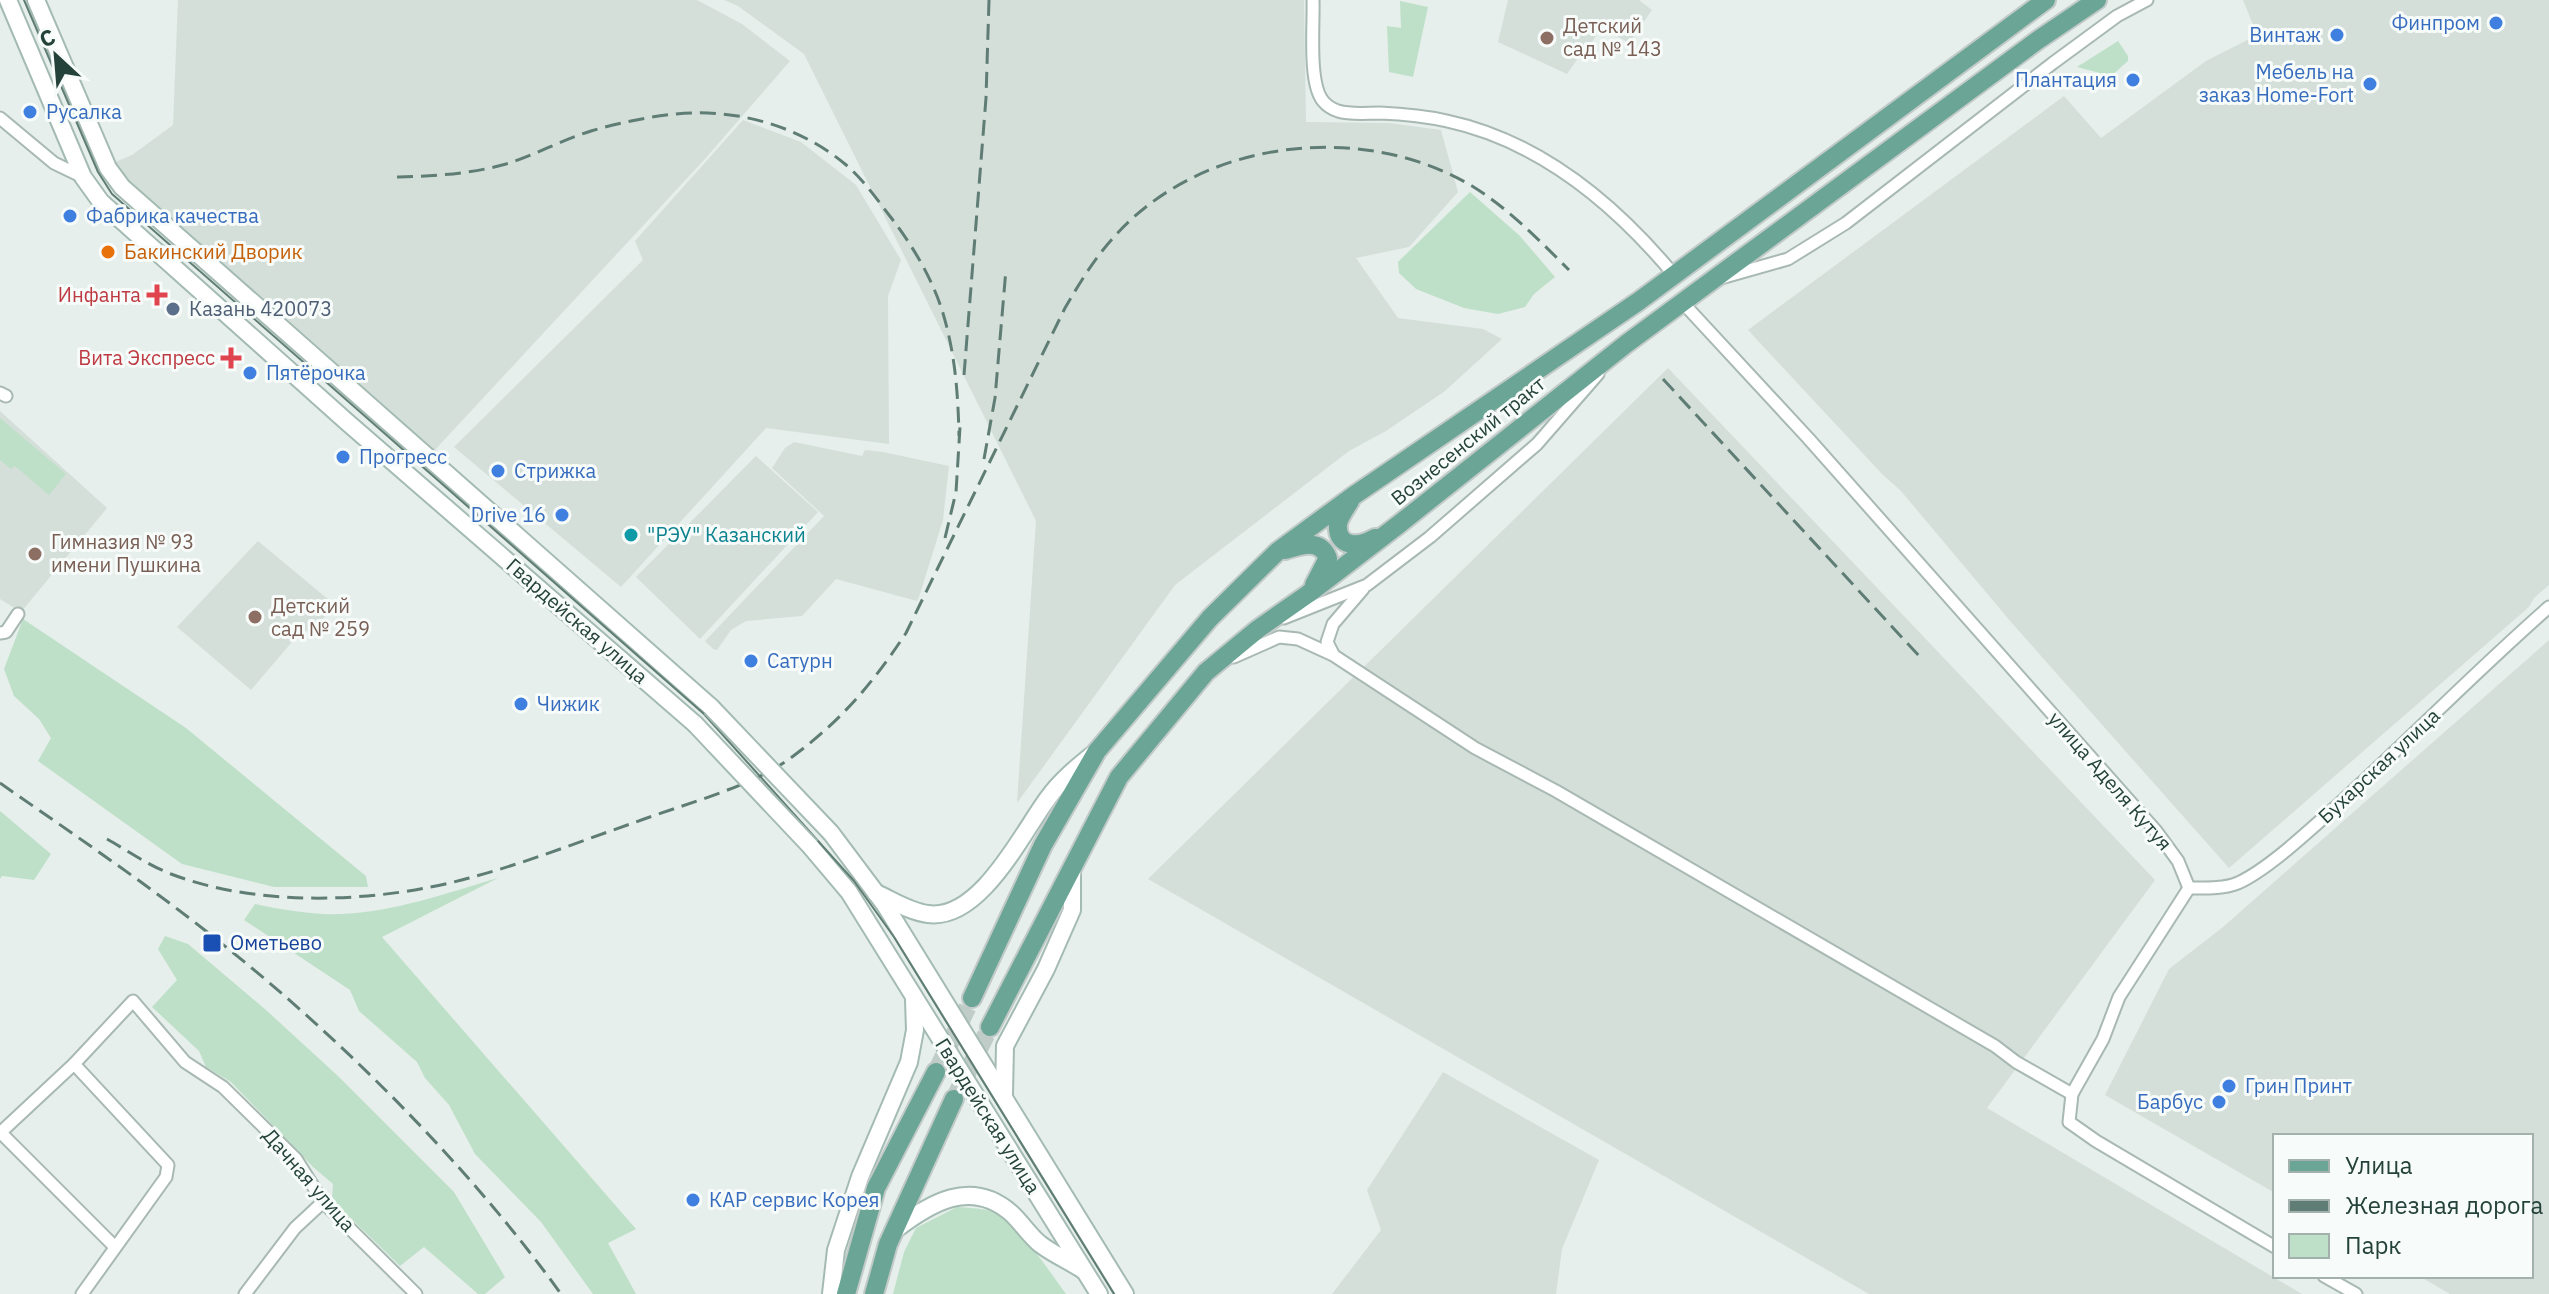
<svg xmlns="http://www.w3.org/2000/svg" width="2549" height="1294" font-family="'IBM Plex Sans',sans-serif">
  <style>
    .built { fill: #d4dfda }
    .green { fill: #bfe0c8 }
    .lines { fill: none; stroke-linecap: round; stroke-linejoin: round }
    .primary-tunnel { stroke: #bfccc8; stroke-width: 18; stroke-dasharray: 18 9; stroke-linecap: butt }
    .street-casing { stroke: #a8b8b2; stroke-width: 15 }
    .secondary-casing { stroke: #a4bbb3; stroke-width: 20 }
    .primary-casing { stroke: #c2cac8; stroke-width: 22 }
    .street { stroke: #fff; stroke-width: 11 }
    .secondary { stroke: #fff; stroke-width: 16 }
    .primary { stroke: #6aa596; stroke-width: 18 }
    .tram { stroke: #5f7d75; stroke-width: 2 }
    .rail { stroke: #5f7d75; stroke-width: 3; stroke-dasharray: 16 8; stroke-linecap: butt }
    .secondary-bridge-casing { stroke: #a4bbb3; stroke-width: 20; stroke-linecap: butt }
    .secondary-bridge { stroke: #fff; stroke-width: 16 }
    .shop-dot { fill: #3f7fe0; stroke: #f7fbf9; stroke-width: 3 }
    .education-dot { fill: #8d6e63; stroke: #f7fbf9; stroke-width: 3 }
    .food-dot { fill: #e8710a; stroke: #f7fbf9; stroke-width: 3 }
    .health-dot { fill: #e0444e; stroke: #f7fbf9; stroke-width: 3 }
    .service-dot { fill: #5c6f8a; stroke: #f7fbf9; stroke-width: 3 }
    .culture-dot { fill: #0f9aa8; stroke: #f7fbf9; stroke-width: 3 }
    .transit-dot { fill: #1a4fb4; stroke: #f7fbf9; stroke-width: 3 }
    .labels { text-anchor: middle; stroke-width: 6; stroke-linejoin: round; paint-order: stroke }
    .shop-label { font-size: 20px; fill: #366cbe; stroke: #f7fbf9; text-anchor: start }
    .education-label { font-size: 20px; fill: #785e54; stroke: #f7fbf9; text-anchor: start }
    .food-label { font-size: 20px; fill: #c56008; stroke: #f7fbf9; text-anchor: start }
    .health-label { font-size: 20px; fill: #be3a42; stroke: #f7fbf9; text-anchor: end }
    .service-label { font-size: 20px; fill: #4e5e75; stroke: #f7fbf9; text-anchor: start }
    .street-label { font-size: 20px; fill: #24423a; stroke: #f7fbf9 }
    .culture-label { font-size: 20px; fill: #0d838f; stroke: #f7fbf9; text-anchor: start }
    .transit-label { font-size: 20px; fill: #164399; stroke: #f7fbf9; text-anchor: start }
  </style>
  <rect width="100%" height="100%" fill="#e6efeb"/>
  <g class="built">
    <polygon points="178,0 697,0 742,24 790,61 704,160 433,452 125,182 113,163 132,155 173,125"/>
    <polygon points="724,0 1304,0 1306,122 1389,123 1441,130 1458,192 1409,247 1356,258 1398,318 1483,329 1502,339 1445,391 1386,431 1349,451 1175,585 1017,803 1036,521 804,54 738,6"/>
    <polygon points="1508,0 1639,0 1652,10 1629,43 1601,27 1588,49 1583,51 1567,74 1498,42"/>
    <polygon points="2243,0 2549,0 2549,585 2534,598 2529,607 2229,868 2011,622 1901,491 1882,474 1748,330 2064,96 2101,138 2206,61 2257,35"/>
    <polygon points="743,120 801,142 856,185 901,260 888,296 889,444 766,428 621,587 454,447 643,260 635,241"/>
    <polygon points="1668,368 2155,880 1987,1108 2302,1294 1869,1294 1148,879"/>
    <polygon points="0,411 107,508 21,612 0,599"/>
    <polygon points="794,442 862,456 865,450 883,452 949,466 943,520 919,597 917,601 836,579 802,616 746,621 731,630 717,650 713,649 705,641 824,516 772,468 785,448"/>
    <polygon points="756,456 818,512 700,639 636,577"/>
    <polygon points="258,541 335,605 310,633 303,629 251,690 177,627"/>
    <polygon points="2549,640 2549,1294 2450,1294 2419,1276 2531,1276 2531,1136 2275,1136 2275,1193 2105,1095 2169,969 2223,927"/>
    <polygon points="1443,1072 1599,1160 1562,1249 1556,1294 1332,1294 1381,1230 1367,1190"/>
  </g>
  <g class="green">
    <polygon points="1400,1 1428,7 1413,77 1389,72 1387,26 1401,28"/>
    <polygon points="2118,41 2128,56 2128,61 2111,76 2077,67"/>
    <polygon points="1470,192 1520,236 1555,277 1534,294 1525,307 1498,314 1464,308 1416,289 1399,273 1398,262"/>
    <polygon points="0,418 66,474 49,495 15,466 11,469 0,460"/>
    <polygon points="23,619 186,728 366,876 368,887 274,887 182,864 38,761 51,738 39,719 14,696 4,669"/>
    <polygon points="0,811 51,854 34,880 2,876 0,879"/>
    <path d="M498,878L382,937L636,1229L608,1243L636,1294H593L541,1222L475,1154L449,1105L425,1078L417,1062L359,1011L350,990L244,920L255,904C283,910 312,915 341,914C394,912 447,893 498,878Z"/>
    <polygon points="165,936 188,944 266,1010 338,1076 454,1192 505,1277 485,1294 478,1294 424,1247 400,1266 332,1200 333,1184 313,1167 231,1082 206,1067 199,1051 152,1007 177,980 158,949"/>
    <path d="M957,1207C971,1208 988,1208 1001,1215C1018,1225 1053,1276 1066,1294H893L904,1252L916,1228Z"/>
  </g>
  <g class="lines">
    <g class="primary-tunnel">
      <polyline points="936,1072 972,998"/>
      <polyline points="954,1099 990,1027"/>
    </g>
    <g class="street-casing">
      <g id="street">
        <path d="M1313,0C1314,24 1308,83 1323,101C1327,106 1332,109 1338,111C1351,115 1367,113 1380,113C1403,114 1425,116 1447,121C1540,141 1615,204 1674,275"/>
        <polyline points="0,118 54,163 83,177"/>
        <polyline points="1721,278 1788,259 1846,223 2053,63 2117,16 2147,0"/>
        <polyline points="1683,303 1808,438 2156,831 2178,861 2189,888"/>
        <polyline points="0,393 6,396"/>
        <polyline points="1284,618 1367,585 1430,537 1537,444 1598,374"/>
        <polyline points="0,633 6,632 18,614"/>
        <polyline points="1333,654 1327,642 1333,624 1363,589"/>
        <polyline points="1234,657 1279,637 1298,639 1333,655 1475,748 1556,791 1995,1046 2016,1062 2072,1094"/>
        <polyline points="2189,888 2119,997 2103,1039 2072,1094 2069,1122 2096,1141 2275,1247"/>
        <path d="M2189,888C2205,888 2223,889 2238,883C2269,869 2313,827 2339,804C2410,739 2477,670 2549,607"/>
        <polyline points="74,1064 168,1165 166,1177 82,1294"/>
        <polyline points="0,1132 114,1246"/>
        <polyline points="1,1132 74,1064 133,1001 185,1062 223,1087 296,1159 323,1202 416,1294"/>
        <polyline points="2324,1276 2356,1294"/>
        <polyline points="245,1294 295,1228 323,1202"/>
      </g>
    </g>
    <g class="secondary-casing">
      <g id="secondary">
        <polyline points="8,0 83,177 101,202 347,422 695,724"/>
        <polyline points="36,0 108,168 122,187 711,707"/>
        <polyline points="831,833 885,905 1125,1294"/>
        <polyline points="811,847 849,892 1099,1294"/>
        <path d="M876,893C892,900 910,912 928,914C980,921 1022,833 1048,798C1060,781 1076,768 1092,755"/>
        <polyline points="1004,1094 1005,1046 1046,969 1072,910 1072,870"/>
        <path d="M895,1230C930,1203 971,1178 1011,1213C1021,1222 1029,1235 1040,1244C1053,1254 1069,1261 1083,1270"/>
        <polyline points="831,1294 836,1250 860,1177 909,1062 915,1030 914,1000"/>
      </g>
    </g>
    <g class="primary-casing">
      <g id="primary">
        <path d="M1350,501C1346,508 1339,517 1338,524C1336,549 1360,547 1375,538"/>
        <path d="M1285,550C1301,545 1320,538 1328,558L1314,585"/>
        <polyline points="972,998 1043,845 1097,751 1210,618 1278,551 1353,496 1639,301 2046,0"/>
        <polyline points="990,1027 1119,777 1206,672 1258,629 1308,594 1398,525 1626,344 2038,40 2097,0"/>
        <polyline points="846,1294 876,1188 936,1072"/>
        <polyline points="874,1294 888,1244 954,1099"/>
      </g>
    </g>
    <use href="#street" class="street"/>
    <use href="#secondary" class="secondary"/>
    <use href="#primary" class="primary"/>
    <polyline class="tram" points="24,0 98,172 112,194 704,714 854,881 894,937 1114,1294"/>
    <g class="rail">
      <path d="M397,177C434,176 471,174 506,164C535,155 562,140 591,131C618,123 647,117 675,114C735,108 798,125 845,164C862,178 876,198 889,215C911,243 931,276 942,310C955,352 958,392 959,436"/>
      <polyline points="964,375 986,98 989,0"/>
      <polyline points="1663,379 1920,657"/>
      <polyline points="984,459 995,398 1006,269"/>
      <polyline points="945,538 956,492 960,427"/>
      <path d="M0,783C73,834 147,884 216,939C340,1037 469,1166 561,1294"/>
      <path d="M107,839C128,851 148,865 171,874C260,908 378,903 469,878C526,863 581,841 636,822C684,804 752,787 792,757C841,721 873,683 906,633L1065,308C1079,284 1094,259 1113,238C1200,139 1361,120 1472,186C1508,208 1539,240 1569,270"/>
    </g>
    <g class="secondary-bridge-casing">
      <g id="secondary-bridge">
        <polyline points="711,707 831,833"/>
        <polyline points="695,724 811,847"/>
      </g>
    </g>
    <use href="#secondary-bridge" class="secondary-bridge"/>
  </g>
  <g class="shop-dot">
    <circle cx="2496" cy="23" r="8"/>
    <circle cx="2337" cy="35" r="8"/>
    <circle cx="2133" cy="80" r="8"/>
    <circle cx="2370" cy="84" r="8"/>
    <circle cx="30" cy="112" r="8"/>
    <circle cx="70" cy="216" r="8"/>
    <circle cx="250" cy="373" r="8"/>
    <circle cx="343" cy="457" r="8"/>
    <circle cx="498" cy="471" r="8"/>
    <circle cx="562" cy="515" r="8"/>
    <circle cx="751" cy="661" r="8"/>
    <circle cx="521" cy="704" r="8"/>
    <circle cx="2229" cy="1086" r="8"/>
    <circle cx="2219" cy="1102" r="8"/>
    <circle cx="693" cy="1200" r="8"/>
  </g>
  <g class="education-dot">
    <circle cx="1547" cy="38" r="8"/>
    <circle cx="35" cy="554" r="8"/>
    <circle cx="255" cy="617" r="8"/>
  </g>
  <circle class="food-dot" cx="108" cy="252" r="8"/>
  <g class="health-dot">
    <path d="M153 283h8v8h8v8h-8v8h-8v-8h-8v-8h8z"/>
    <path d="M227 346h8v8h8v8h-8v8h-8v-8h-8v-8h8z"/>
  </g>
  <circle class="service-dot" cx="173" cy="309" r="8"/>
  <circle class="culture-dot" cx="631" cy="535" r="8"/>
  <rect class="transit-dot" x="202" y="933" width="20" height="20" rx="4"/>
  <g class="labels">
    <g class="shop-label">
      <text x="2480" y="30" text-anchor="end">Финпром</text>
      <text x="2321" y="42" text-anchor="end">Винтаж</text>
      <text x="2354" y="79" text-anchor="end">Мебель на<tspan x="2354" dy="23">заказ Home-Fort</tspan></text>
      <text x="2117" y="87" text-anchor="end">Плантация</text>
      <text x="46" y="119">Русалка</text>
      <text x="86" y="223">Фабрика качества</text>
      <text x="266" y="380">Пятёрочка</text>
      <text x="359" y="464">Прогресс</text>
      <text x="514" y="478">Стрижка</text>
      <text x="546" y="522" text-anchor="end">Drive 16</text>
      <text x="767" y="668">Сатурн</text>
      <text x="537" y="711">Чижик</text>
      <text x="2245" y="1093">Грин Принт</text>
      <text x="2203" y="1109" text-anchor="end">Барбус</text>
      <text x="709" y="1207">КАР сервис Корея</text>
    </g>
    <g class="education-label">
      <text x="1563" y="33">Детский<tspan x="1563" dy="23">сад № 143</tspan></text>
      <text x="51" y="549">Гимназия № 93<tspan x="51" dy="23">имени Пушкина</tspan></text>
      <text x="271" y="613">Детский<tspan x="271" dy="23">сад № 259</tspan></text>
    </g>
    <g class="food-label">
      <text x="124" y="259">Бакинский Дворик</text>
    </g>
    <g class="health-label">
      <text x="141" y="302">Инфанта</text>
      <text x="215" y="365">Вита Экспресс</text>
    </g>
    <g class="service-label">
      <text x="189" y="316">Казань 420073</text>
    </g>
    <g class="street-label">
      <text transform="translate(1468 441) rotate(-39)" y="7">Вознесенский тракт</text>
      <text transform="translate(577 621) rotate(41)" y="7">Гвардейская улица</text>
      <text transform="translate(2379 766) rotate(-43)" y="7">Бухарская улица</text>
      <text transform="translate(2110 781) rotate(49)" y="7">улица Аделя Кутуя</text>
      <text transform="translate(988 1116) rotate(58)" y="7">Гвардейская улица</text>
      <text transform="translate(309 1180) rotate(49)" y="7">Дачная улица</text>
    </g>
    <g class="culture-label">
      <text x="647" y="542">"РЭУ" Казанский</text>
    </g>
    <g class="transit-label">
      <text x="230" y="950">Ометьево</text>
    </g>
  </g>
  <rect x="2273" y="1134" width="260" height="144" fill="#f7fbf9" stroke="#a3b1ad" stroke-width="2"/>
  <rect x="2289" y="1160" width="40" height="12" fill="#6aa596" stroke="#a3b1ad" stroke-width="2"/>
  <text x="2345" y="1174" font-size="24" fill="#24423a">Улица</text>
  <rect x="2289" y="1200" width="40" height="12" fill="#5f7d75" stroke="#a3b1ad" stroke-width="2"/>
  <text x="2345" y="1214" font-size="24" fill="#24423a">Железная дорога</text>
  <rect x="2289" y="1234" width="40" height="24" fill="#bfe0c8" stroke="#a3b1ad" stroke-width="2"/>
  <text x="2345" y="1254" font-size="24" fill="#24423a">Парк</text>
  <g transform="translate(56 56) rotate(334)" stroke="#f7fbf9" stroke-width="6" paint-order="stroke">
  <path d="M0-6L14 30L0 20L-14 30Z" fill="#24423a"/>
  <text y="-12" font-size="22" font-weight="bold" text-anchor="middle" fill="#24423a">С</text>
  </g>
</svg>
